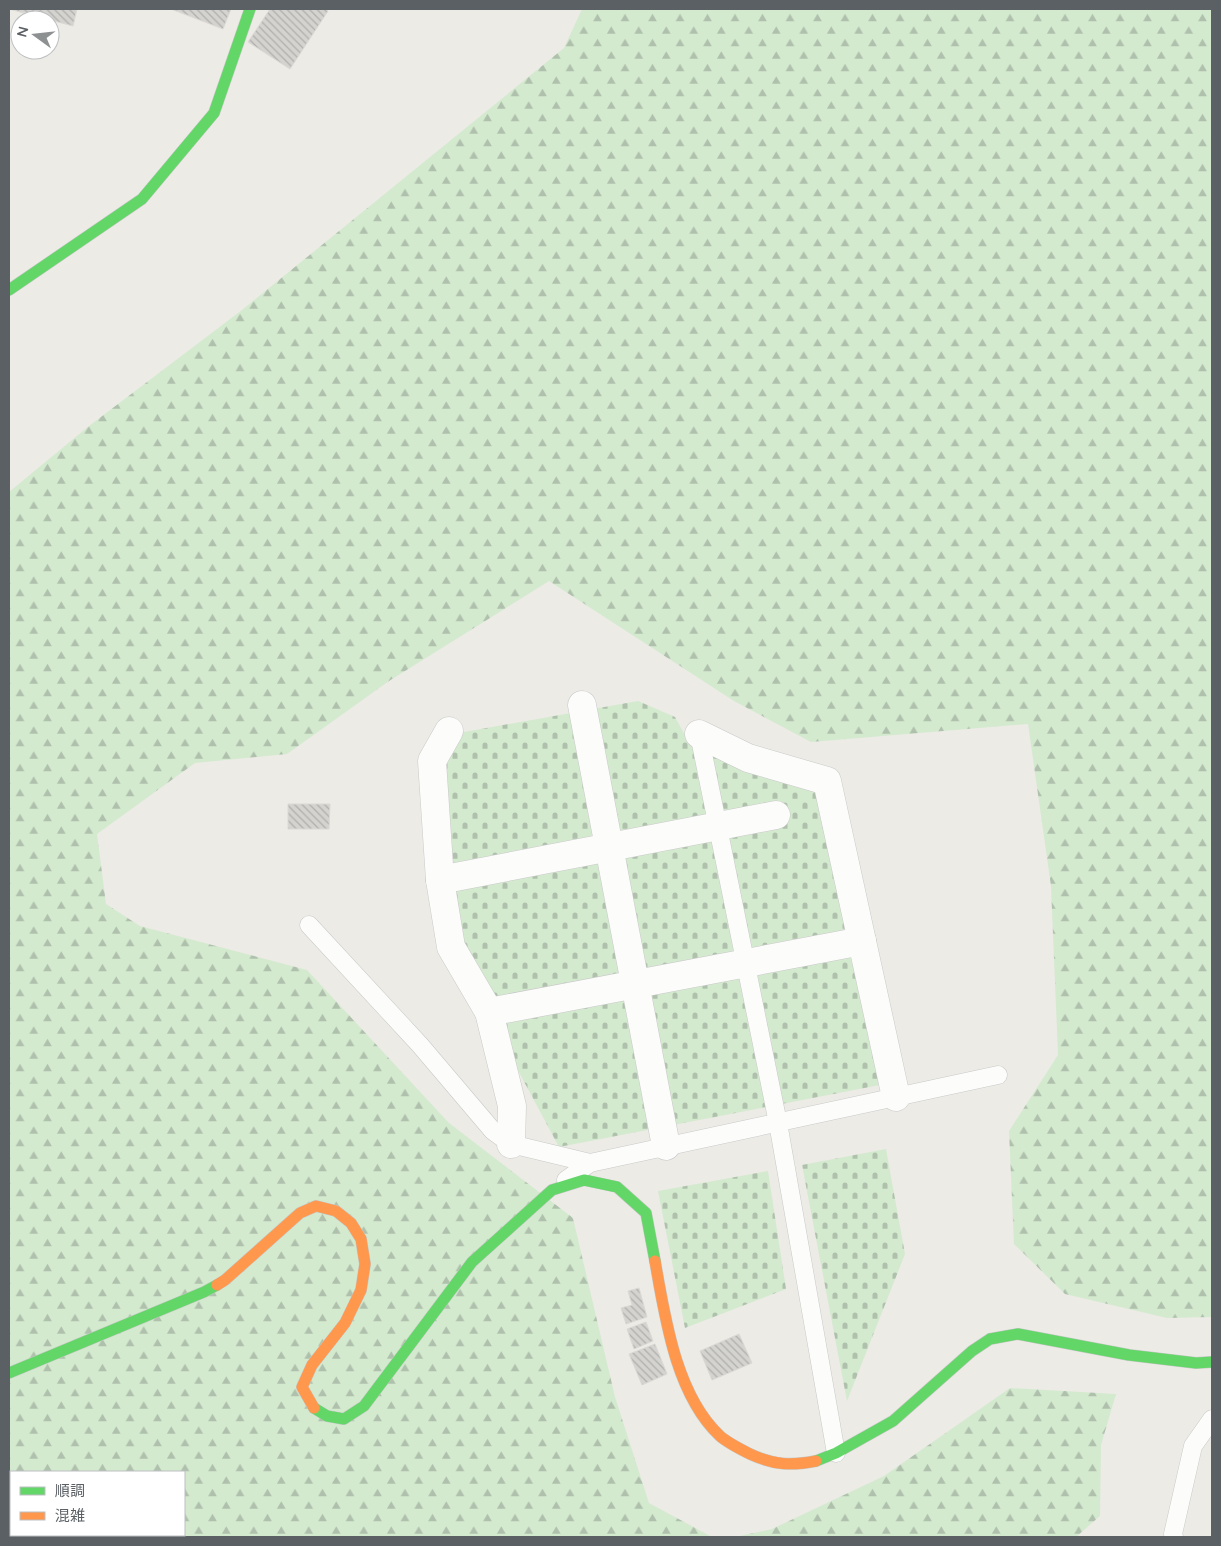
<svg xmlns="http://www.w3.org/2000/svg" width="1221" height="1546" font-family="Quicksand,'Noto Sans JP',sans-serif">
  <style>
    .forest { fill: url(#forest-firs); fill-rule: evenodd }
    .cemetery { fill: url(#cemetery-stones) }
    .building { fill: url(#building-back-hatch); stroke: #dcd9d5 }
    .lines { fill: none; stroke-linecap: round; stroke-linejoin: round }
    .lane-casing { stroke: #c9c9c9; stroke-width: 19 }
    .street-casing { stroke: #c9c9c9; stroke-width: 29 }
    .fast-casing { stroke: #c7c8c7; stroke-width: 12 }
    .slow-casing { stroke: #c7c8c7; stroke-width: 12 }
    .lane { stroke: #fcfcfb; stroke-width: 18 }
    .street { stroke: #fcfcfb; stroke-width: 28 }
    .fast { stroke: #63d668; stroke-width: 11 }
    .slow { stroke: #ff974d; stroke-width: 11 }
  </style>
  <defs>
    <pattern id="forest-firs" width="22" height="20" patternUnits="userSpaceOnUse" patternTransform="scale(1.25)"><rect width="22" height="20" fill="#d4eacf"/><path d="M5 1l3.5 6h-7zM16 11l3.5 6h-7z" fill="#afc1ac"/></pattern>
    <pattern id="cemetery-stones" width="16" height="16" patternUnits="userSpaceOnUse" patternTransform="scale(1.25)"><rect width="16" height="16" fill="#d4eacf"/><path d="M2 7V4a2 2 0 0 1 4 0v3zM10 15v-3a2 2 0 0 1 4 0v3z" fill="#afc1ac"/></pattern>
    <pattern id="building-back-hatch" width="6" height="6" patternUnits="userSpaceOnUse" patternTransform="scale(1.25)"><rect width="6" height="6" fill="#d4d3d0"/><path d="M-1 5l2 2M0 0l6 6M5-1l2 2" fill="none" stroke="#afafac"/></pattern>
  </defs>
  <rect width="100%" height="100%" fill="#ecebe6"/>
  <g class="forest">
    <path d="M582,9H1212V1317L1167,1318L1065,1294L1014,1244L1009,1131L1058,1055L1051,886L1028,724L811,742L734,701L549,581L389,681L287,754L195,763L97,834L106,904L140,926L307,970L449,1123L573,1218L615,1397L649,1503L712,1537H9V492L89,426L242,310L564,48ZM11,1472H184V1535H11Z"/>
    <polygon points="1010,1388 1116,1394 1101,1445 1100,1516 1076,1537 735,1537 772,1529 884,1476"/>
  </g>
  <g class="cemetery">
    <polygon points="638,701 675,717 687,739 823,792 880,1085 559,1147 498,1033 457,946 439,761 453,734"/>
    <polygon points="886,1149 905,1254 847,1401 802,1165"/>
    <polygon points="768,1171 786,1289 685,1328 658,1191"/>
  </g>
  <g class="building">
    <polygon points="9,9 77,9 73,26"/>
    <polygon points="171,9 231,9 223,29"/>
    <polygon points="270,9 325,9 328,11 290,69 248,42"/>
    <polygon points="288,804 330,804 329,829 288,829"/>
    <polygon points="639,1288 647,1317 626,1324 621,1308 632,1305 628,1291"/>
    <polygon points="646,1322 653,1341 634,1349 627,1329"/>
    <polygon points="739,1334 752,1363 712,1380 700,1351"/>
    <polygon points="655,1344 667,1374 642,1385 629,1354"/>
  </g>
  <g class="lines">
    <g class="lane-casing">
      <g id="lane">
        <polyline points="699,734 778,1123 836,1453"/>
        <polyline points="309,925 420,1045 493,1131 511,1144 590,1163"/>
        <polyline points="566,1180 590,1163 998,1075"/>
        <polyline points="1174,1537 1173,1534 1193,1446 1212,1419"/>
      </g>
    </g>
    <g class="street-casing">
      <g id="street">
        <polyline points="582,705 666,1146"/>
        <polyline points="449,731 432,761 440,880 451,947 489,1012 512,1106 511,1144"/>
        <polyline points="699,734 748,758 827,781 896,1097"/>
        <polyline points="440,880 776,815"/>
        <polyline points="489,1012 862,941"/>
      </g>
    </g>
    <g class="fast-casing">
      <g id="fast">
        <polyline points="9,290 142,199 214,113 250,9"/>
        <polyline points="9,1373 204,1292 217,1285"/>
        <polyline points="314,1408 327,1416 344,1419 364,1406 472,1262 552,1190 584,1180 617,1187 646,1213 655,1261"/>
        <polyline points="816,1461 836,1453 893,1421 972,1351 990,1339 1018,1334 1129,1355 1196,1363 1212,1362"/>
      </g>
    </g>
    <g class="slow-casing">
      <g id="slow">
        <path d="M655,1261C665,1318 676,1395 720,1436C728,1443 740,1449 750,1454C774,1465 791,1466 816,1461"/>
        <polyline points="217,1285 225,1280 300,1213 316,1206 336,1211 351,1223 361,1239 365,1264 361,1290 345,1323 312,1365 302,1387 314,1408"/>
      </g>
    </g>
    <use href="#lane" class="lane"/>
    <use href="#street" class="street"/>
    <use href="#fast" class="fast"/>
    <use href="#slow" class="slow"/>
  </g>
  <rect width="1221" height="1546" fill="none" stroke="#5b6065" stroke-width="20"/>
  <rect x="10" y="1471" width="175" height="65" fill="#ffffff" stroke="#bdbfc1"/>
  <rect x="20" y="1487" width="25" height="8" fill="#63d668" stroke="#bdbfc1"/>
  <text x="55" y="1496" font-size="15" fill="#5b6065">順調</text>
  <rect x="20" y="1512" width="25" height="8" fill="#ff974d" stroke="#bdbfc1"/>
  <text x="55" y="1521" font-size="15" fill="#5b6065">混雑</text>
  <g transform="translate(35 35) rotate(285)"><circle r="24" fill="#ffffff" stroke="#bdbfc1"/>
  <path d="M0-4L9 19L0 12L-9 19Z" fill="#8e9192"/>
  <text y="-8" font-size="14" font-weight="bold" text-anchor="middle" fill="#5b6065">N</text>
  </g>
</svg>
